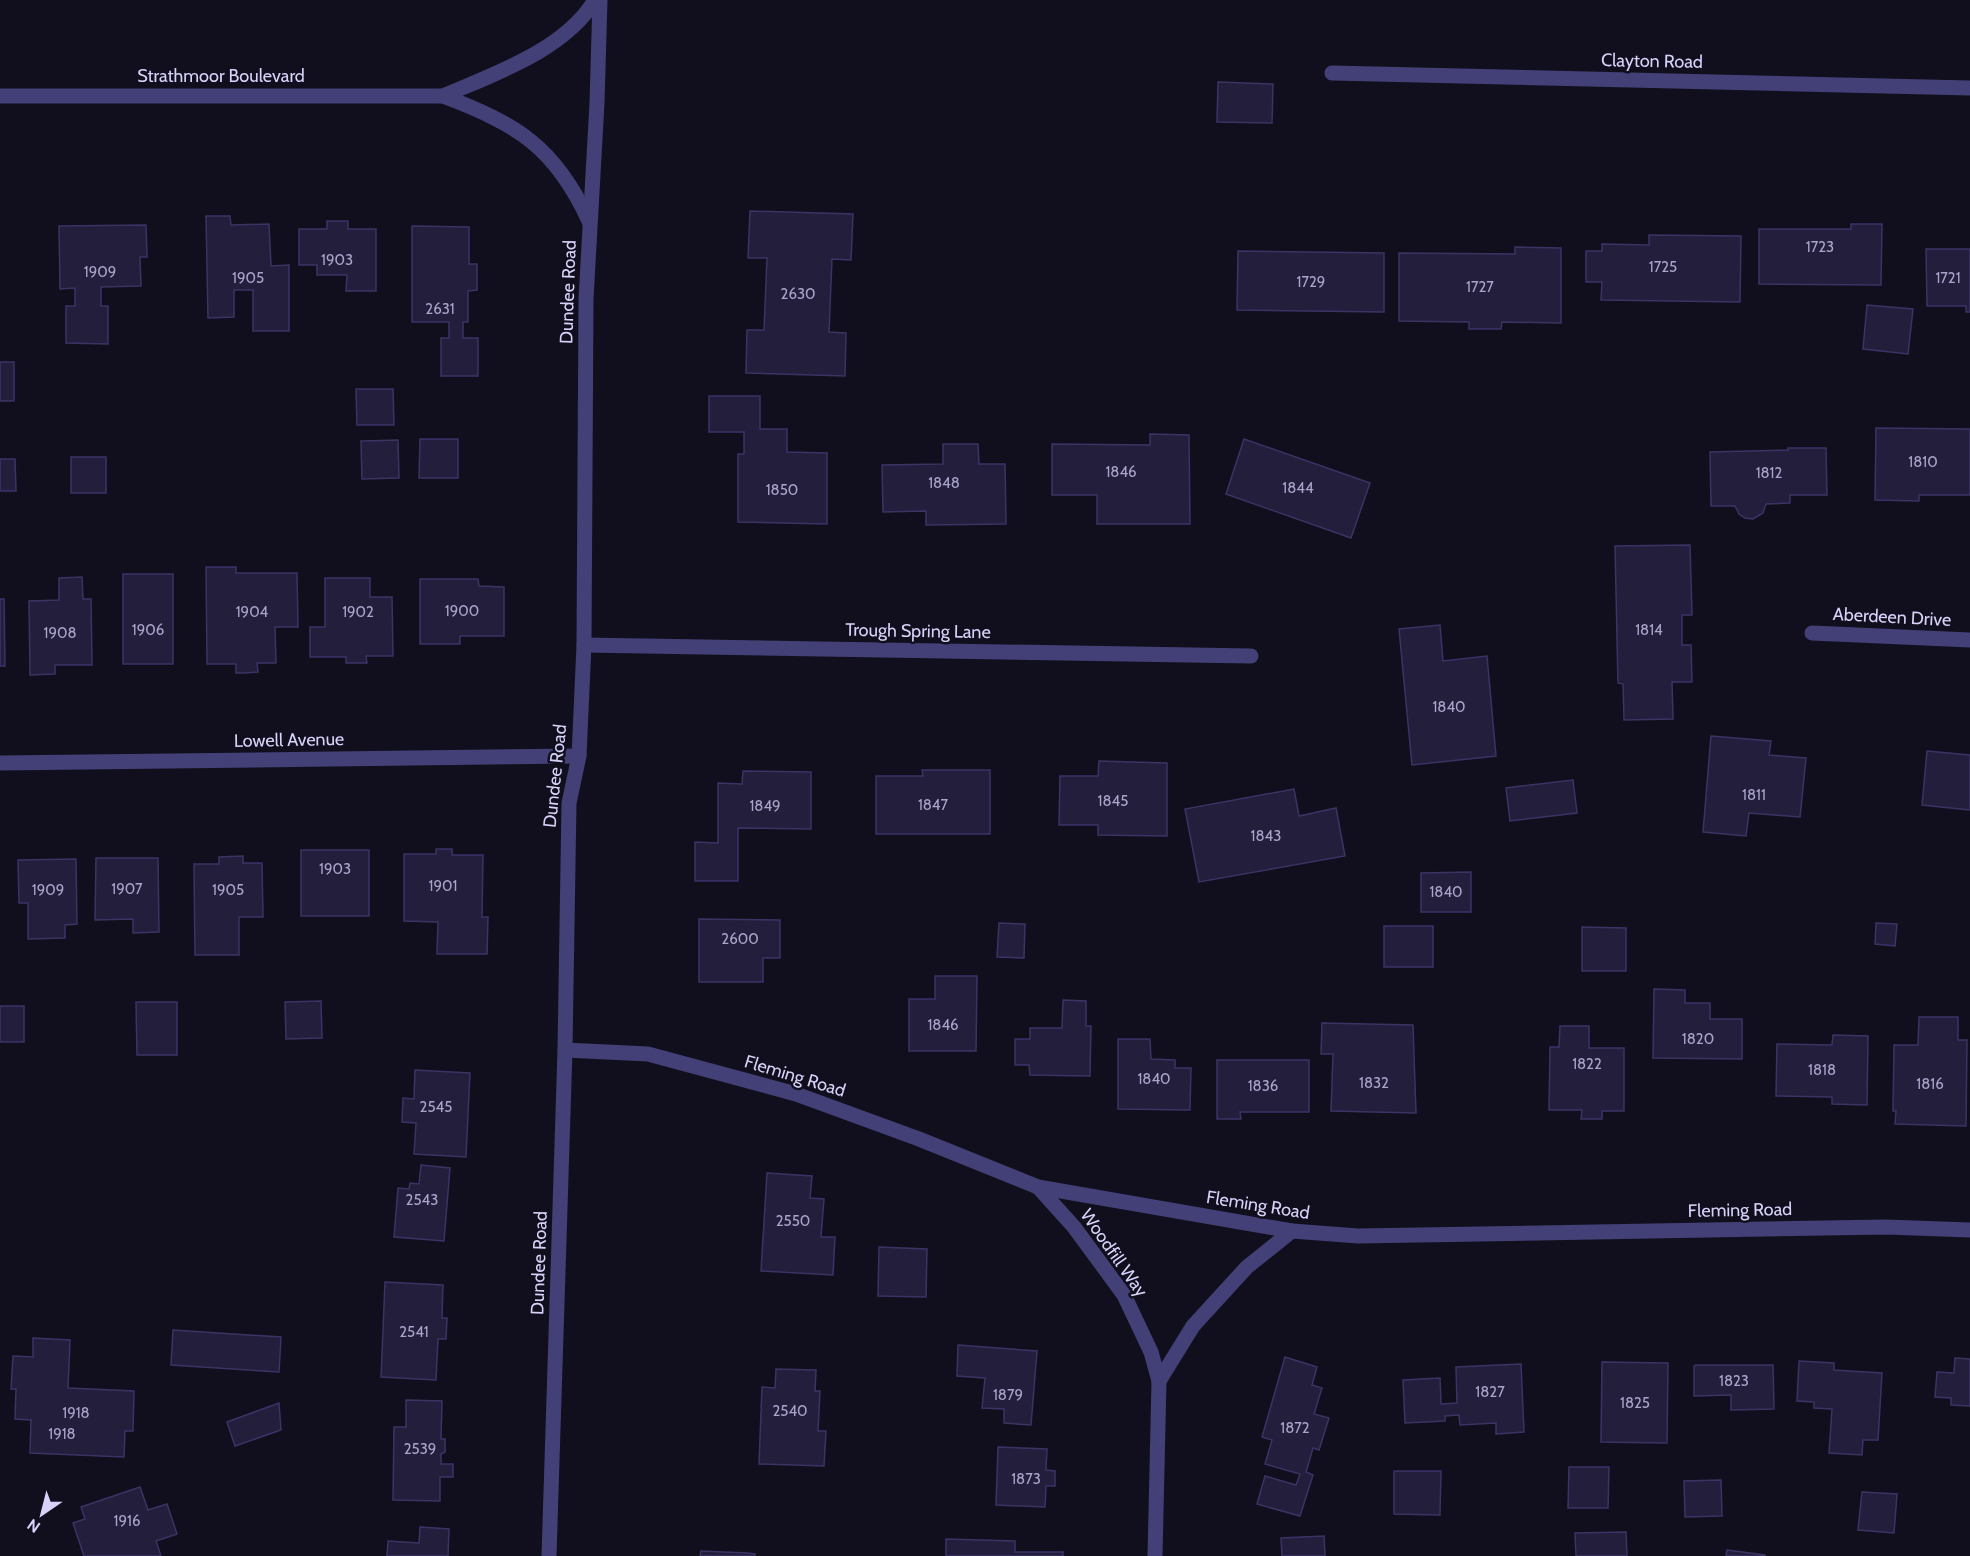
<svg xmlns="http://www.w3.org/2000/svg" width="1970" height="1556" font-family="Cabin,sans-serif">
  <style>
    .building { fill: #231e3c; stroke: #3c3365; stroke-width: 1.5 }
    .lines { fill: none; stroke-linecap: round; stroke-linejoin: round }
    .minor { stroke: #424076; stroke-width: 15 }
    .labels { text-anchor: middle; stroke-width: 5; stroke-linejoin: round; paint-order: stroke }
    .number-label { font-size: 15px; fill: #a9a5ca }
    .street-label { font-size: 18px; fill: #d6d2f9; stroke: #110f1d }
  </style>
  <rect width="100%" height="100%" fill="#110f1d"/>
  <g class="building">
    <polygon points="1218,82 1273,84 1272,123 1217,122"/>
    <polygon points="750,211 853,214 851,260 832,259 829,332 846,333 845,376 746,373 747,330 764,330 767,258 748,258"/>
    <polygon points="206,216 230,216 231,225 269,224 271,266 289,265 289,331 253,331 253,290 234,290 234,317 208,318"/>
    <polygon points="327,221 348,221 348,229 376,229 376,291 346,291 347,275 317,275 317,265 299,265 299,229 327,229"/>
    <polygon points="1851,224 1882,224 1881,285 1759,284 1759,229 1851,229"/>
    <polygon points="146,225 147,257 140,257 141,286 101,287 101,306 108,306 108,344 66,343 66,306 75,306 75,288 60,289 59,226"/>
    <polygon points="412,226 469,227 469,264 477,264 477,290 468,291 468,322 463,322 463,338 478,338 478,376 441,376 441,338 449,338 449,322 412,322"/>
    <polygon points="1649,235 1741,236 1740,302 1601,300 1602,282 1586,282 1586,251 1602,251 1602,244 1649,245"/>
    <polygon points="1515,247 1561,248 1561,323 1502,322 1501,329 1469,329 1469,322 1399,321 1399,253 1515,254"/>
    <polygon points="1926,249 1970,249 1970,312 1966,312 1966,306 1927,306"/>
    <polygon points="1238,251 1384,253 1384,312 1237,310"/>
    <polygon points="1867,305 1913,309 1908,354 1863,349"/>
    <rect x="0" y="362" width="14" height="39"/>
    <polygon points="356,389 393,389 394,425 357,425"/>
    <polygon points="709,396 760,396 760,429 787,429 787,452 827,453 827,524 738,522 738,454 744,454 744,432 709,432"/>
    <polygon points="1876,428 1970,429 1970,495 1919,495 1919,501 1875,500"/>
    <polygon points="1150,434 1189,435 1190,524 1097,524 1097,495 1052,495 1052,444 1150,445"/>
    <polygon points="420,439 458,439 458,478 419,478"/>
    <polygon points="1244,439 1370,483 1351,538 1226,494"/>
    <polygon points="398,440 399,478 362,479 361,441"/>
    <polygon points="943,444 978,444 979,464 1005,464 1006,524 926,525 926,511 883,512 882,465 943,464"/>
    <polygon points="1788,448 1826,448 1827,495 1790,495 1790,503 1766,504 1763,513 1753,519 1745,518 1739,514 1735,506 1711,506 1710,452 1788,450"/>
    <rect x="71" y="457" width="35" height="36"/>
    <polygon points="0,459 15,459 16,491 0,491"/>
    <polygon points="1690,545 1692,615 1682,615 1682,645 1691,645 1692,682 1672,682 1673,719 1624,720 1623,684 1618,683 1615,546"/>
    <polygon points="206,567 236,567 236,573 297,573 298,627 275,627 276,663 257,663 258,672 243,673 236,673 236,664 207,664"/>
    <rect x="123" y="574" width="50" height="90"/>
    <polygon points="82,577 83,599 91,599 92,665 55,665 55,674 30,675 29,601 59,600 59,578"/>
    <polygon points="325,578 370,578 370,597 392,597 393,656 366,656 367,663 346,663 346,657 310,657 310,627 325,627"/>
    <polygon points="420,579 478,579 479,586 504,587 504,636 460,636 460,644 420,644"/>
    <polygon points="0,599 4,599 5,666 0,666"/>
    <polygon points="1440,625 1443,661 1487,656 1496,756 1412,765 1399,629"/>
    <polygon points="1711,736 1771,741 1769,755 1806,758 1800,817 1749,813 1746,836 1703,832"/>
    <polygon points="1927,751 1970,755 1970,810 1922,805"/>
    <polygon points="1099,761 1167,763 1167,836 1098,835 1098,825 1059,825 1060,776 1098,776"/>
    <polygon points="922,770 990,770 990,834 876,834 876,776 923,776"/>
    <polygon points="743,771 811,772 811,829 738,828 738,881 695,881 695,842 718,843 718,783 742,784"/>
    <polygon points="1573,780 1577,813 1510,821 1506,788"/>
    <polygon points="1294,789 1299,816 1336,808 1345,856 1199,882 1185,809"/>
    <polygon points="436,849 452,849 452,855 483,855 482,917 488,917 487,954 437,954 438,922 404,921 404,854 436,854"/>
    <rect x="301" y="850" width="68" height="66"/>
    <polygon points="243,856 243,863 262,863 263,917 239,917 239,955 195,955 194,864 219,864 219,857"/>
    <polygon points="96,858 158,858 159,932 133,933 133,919 95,920"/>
    <polygon points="76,859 77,924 65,925 65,938 28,939 28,903 19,903 18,860"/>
    <polygon points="1471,872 1471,912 1421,912 1421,873"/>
    <polygon points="699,919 780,920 780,958 763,958 763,982 699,982"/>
    <polygon points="999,923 1025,924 1024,958 997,957"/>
    <polygon points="1876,923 1897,924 1895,946 1875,944"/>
    <rect x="1384" y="926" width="49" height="41"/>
    <polygon points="1582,927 1626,928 1626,971 1582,971"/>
    <polygon points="935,976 977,976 976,1051 909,1051 909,999 935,999"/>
    <polygon points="1654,989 1685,990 1685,1003 1710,1003 1710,1019 1742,1019 1742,1059 1653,1058"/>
    <polygon points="1063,1000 1086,1001 1086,1026 1091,1026 1090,1076 1030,1075 1029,1065 1015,1065 1015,1039 1030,1039 1030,1028 1062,1028"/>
    <polygon points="321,1001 322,1038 286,1039 285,1002"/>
    <polygon points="136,1002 177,1002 177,1055 137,1055"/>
    <rect x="0" y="1006" width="24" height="36"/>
    <polygon points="1919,1017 1958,1017 1958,1040 1967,1040 1966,1126 1895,1124 1896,1111 1893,1111 1894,1045 1918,1045"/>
    <polygon points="1322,1023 1413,1025 1416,1113 1331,1111 1333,1054 1321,1054"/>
    <polygon points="1560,1026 1589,1026 1589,1048 1624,1048 1624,1111 1602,1111 1602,1119 1581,1119 1582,1110 1549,1110 1550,1047 1559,1047"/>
    <polygon points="1833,1035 1868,1036 1867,1105 1832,1104 1832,1097 1776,1096 1777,1044 1832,1045"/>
    <polygon points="1118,1039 1150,1039 1151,1059 1175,1060 1175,1068 1191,1068 1190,1110 1118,1109"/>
    <polygon points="1217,1060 1309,1060 1309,1112 1240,1112 1241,1119 1217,1119"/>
    <polygon points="415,1070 470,1073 466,1157 414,1154 416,1123 402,1122 403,1098 414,1099"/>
    <polygon points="421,1165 450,1168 444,1241 394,1237 398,1188 409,1189 410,1183 419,1184"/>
    <polygon points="767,1173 812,1176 810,1198 824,1199 821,1237 835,1237 833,1275 761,1271"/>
    <polygon points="879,1247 927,1249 926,1297 878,1296"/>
    <polygon points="385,1282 443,1285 442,1318 447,1318 446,1339 438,1339 436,1380 381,1377"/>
    <polygon points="173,1330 281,1337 279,1372 171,1365"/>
    <polygon points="33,1338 70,1340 68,1388 134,1391 133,1431 125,1431 124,1457 30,1453 31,1420 15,1419 16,1389 11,1389 13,1356 33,1357"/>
    <polygon points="958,1345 1037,1351 1031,1425 1004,1423 1004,1409 982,1408 985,1378 957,1376"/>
    <polygon points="1285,1357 1317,1367 1312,1385 1322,1388 1314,1414 1329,1418 1319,1450 1313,1448 1306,1472 1313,1475 1300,1516 1257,1504 1265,1476 1296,1485 1300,1474 1265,1464 1272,1440 1262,1437"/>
    <polygon points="1955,1358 1970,1359 1970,1406 1951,1405 1951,1398 1935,1397 1937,1372 1954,1373"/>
    <polygon points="1799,1361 1834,1363 1834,1370 1882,1373 1878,1440 1863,1440 1862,1455 1829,1453 1832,1409 1814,1408 1814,1402 1797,1401"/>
    <polygon points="1602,1362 1668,1363 1667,1443 1601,1442"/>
    <polygon points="1521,1364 1524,1432 1496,1434 1496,1423 1460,1425 1459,1415 1445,1416 1445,1421 1405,1423 1403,1380 1440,1378 1441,1404 1457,1403 1456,1367"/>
    <polygon points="1696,1365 1773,1365 1774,1409 1731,1410 1731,1395 1694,1396 1694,1366"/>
    <polygon points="776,1369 816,1370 815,1391 820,1391 818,1431 826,1431 824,1466 759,1464 762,1387 775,1388"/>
    <polygon points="406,1400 442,1401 441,1439 445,1439 445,1452 441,1454 441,1464 453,1464 453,1477 440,1477 440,1501 393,1500 394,1427 406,1427"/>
    <polygon points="279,1403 281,1430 235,1446 227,1422"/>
    <polygon points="998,1447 1047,1449 1046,1470 1055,1471 1055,1486 1046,1486 1045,1507 996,1505"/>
    <polygon points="1569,1467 1609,1467 1608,1508 1568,1508"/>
    <polygon points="1394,1471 1441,1471 1440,1515 1394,1514"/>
    <polygon points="1721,1480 1722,1516 1685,1517 1684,1481"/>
    <polygon points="140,1487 148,1510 167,1504 177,1534 156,1541 161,1556 84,1556 73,1523 85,1519 81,1507"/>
    <polygon points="1862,1492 1897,1494 1894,1533 1858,1530"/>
    <polygon points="420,1527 449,1529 448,1556 387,1556 388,1541 419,1543"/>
    <polygon points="1626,1532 1627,1556 1576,1556 1575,1533"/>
    <polygon points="1324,1536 1325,1556 1282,1556 1281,1538"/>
    <polygon points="946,1539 1015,1541 1015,1552 1063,1552 1063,1556 946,1556"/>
    <polygon points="1727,1550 1765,1555 1765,1556 1726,1556"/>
    <polygon points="701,1551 747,1553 755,1554 755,1556 700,1556"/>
  </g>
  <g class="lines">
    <g class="minor">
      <polyline points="1332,73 1970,88"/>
      <path d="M0,96H443C494,74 565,50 595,0"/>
      <path d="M443,96C517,124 555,147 589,221"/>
      <polyline points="1812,633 1970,640"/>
      <polyline points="584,645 1251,656"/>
      <polyline points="0,763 579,756"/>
      <polyline points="565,1050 648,1054 796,1094 919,1139 1038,1187 1292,1231 1358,1236 1886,1227 1970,1230"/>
      <polyline points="1038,1187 1074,1227 1124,1295 1151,1352 1159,1381 1155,1556"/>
      <polyline points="1159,1381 1193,1326 1247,1267 1292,1231"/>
      <polyline points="549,1556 565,1050 569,803 579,756 584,645 586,299 597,103 600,0"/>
    </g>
  </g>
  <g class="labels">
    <g class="number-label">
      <text x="1820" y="252">1723</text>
      <text x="337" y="265">1903</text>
      <text x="1663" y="272">1725</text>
      <text x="100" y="277">1909</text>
      <text x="248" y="283">1905</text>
      <text x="1948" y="283">1721</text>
      <text x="1311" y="287">1729</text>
      <text x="1480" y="292">1727</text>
      <text x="798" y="299">2630</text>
      <text x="440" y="314">2631</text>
      <text x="1923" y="467">1810</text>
      <text x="1121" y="477">1846</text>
      <text x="1769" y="478">1812</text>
      <text x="944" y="488">1848</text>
      <text x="1298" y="493">1844</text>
      <text x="782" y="495">1850</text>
      <text x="462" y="616">1900</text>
      <text x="252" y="617">1904</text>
      <text x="358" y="617">1902</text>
      <text x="148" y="635">1906</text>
      <text x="1649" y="635">1814</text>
      <text x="60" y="638">1908</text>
      <text x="1449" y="712">1840</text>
      <text x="1754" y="800">1811</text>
      <text x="1113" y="806">1845</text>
      <text x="933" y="810">1847</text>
      <text x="765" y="811">1849</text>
      <text x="1266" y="841">1843</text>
      <text x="335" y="874">1903</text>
      <text x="443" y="891">1901</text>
      <text x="127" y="894">1907</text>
      <text x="48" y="895">1909</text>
      <text x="228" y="895">1905</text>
      <text x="1446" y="897">1840</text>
      <text x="740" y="944">2600</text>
      <text x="943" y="1030">1846</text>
      <text x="1698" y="1044">1820</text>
      <text x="1587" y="1069">1822</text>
      <text x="1822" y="1075">1818</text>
      <text x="1154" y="1084">1840</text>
      <text x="1374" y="1088">1832</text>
      <text x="1930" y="1089">1816</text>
      <text x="1263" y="1091">1836</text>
      <text x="436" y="1112">2545</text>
      <text x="422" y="1205">2543</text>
      <text x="793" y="1226">2550</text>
      <text x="414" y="1337">2541</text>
      <text x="1734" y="1386">1823</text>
      <text x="1490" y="1397">1827</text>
      <text x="1008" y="1400">1879</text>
      <text x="1635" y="1408">1825</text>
      <text x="790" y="1416">2540</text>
      <text x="76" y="1418">1918</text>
      <text x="1295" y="1433">1872</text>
      <text x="62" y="1439">1918</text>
      <text x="420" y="1454">2539</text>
      <text x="1026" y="1484">1873</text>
      <text x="127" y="1526">1916</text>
    </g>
    <g class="street-label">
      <text transform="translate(1652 61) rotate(1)" y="6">Clayton Road</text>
      <text x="221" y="82">Strathmoor Boulevard</text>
      <text transform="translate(568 292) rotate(-88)" y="6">Dundee Road</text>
      <text transform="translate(1892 617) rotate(3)" y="6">Aberdeen Drive</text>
      <text transform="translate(918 631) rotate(1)" y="6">Trough Spring Lane</text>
      <text transform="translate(289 740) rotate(-1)" y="6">Lowell Avenue</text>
      <text transform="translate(555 776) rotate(-84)" y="6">Dundee Road</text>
      <text transform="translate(795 1076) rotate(17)" y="6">Fleming Road</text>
      <text transform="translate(1258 1205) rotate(9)" y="6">Fleming Road</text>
      <text transform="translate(1740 1210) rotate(-1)" y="6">Fleming Road</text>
      <text transform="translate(1114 1253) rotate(55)" y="6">Woodfill Way</text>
      <text transform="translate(539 1263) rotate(-88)" y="6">Dundee Road</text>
    </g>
  </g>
  <g transform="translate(42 1514) rotate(215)" stroke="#110f1d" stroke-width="4.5" paint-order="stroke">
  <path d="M0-4.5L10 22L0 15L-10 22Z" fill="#d6d2f9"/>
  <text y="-9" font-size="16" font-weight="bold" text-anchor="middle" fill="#d6d2f9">N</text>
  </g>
</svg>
